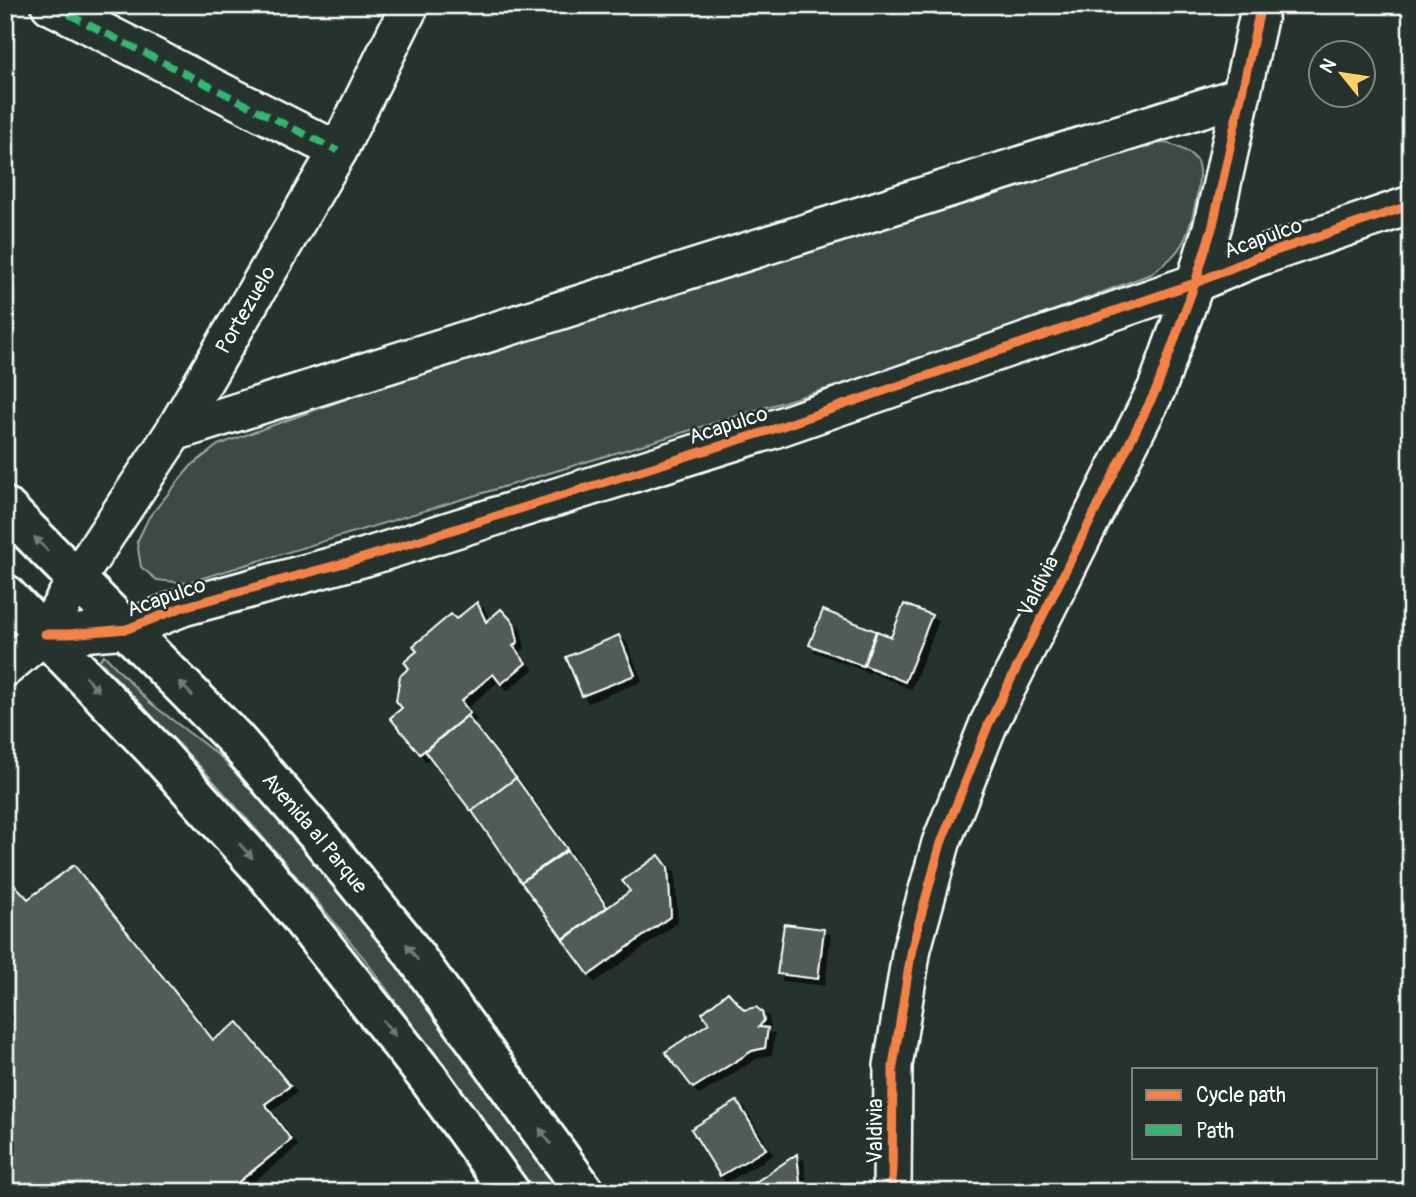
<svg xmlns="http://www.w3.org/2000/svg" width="1416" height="1197" font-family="Pangolin,sans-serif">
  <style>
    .green { fill: #3e4944; stroke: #9ea4a2; stroke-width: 2 }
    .building { fill: #515c57; stroke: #fff; stroke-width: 2; filter: url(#shadow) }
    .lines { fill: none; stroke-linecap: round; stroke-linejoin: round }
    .minor-casing { stroke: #fff; stroke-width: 42 }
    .primary-casing { stroke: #fff; stroke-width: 44 }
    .minor { stroke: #26332d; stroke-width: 37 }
    .primary { stroke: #26332d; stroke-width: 38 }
    .quiet { stroke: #33b770; stroke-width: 7; stroke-dasharray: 14 7; stroke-linecap: butt }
    .cycleway-casing { stroke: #26332d; stroke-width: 13 }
    .cycleway { stroke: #f48246; stroke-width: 9 }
    .oneway { fill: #727a76 }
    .labels { text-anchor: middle; stroke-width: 5; stroke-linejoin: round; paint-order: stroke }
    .street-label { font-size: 21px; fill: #fff; stroke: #26332d }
  </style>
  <defs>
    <filter id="shadow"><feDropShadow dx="6" dy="6" stdDeviation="0" flood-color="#0009"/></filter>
  </defs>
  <rect width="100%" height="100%" fill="#26332d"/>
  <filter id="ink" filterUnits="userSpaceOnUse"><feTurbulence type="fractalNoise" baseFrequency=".0143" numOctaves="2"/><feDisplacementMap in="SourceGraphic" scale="14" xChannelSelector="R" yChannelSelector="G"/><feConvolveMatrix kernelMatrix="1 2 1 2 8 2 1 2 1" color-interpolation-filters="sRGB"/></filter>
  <g filter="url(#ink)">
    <g class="green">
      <path d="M1168,143C1177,147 1190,151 1196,160C1205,174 1191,230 1182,244C1175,257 1162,265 1151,274L922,360L186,583L157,580L141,567L137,542L149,517L191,466L218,445L371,390L844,236L1147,144Z"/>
      <polygon points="104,655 149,702 222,758 299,844 380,942 565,1192 535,1192 363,957 282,859 208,775 99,660"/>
    </g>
    <g class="building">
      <polygon points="477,602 486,622 501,609 514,623 518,642 513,646 526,663 501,684 493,674 461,701 470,713 420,754 390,718 402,708 396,701 400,676 409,668 404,662 417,651 413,646 451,614 456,619"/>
      <polygon points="904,604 932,615 905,682 864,665 877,631 891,637"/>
      <polygon points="823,610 876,631 863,666 809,645"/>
      <polygon points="619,635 635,675 582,696 566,657"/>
      <polygon points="467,716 516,778 471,811 425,751"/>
      <polygon points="516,778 567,849 521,882 472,811"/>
      <polygon points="567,851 607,907 563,939 521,882"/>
      <polygon points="659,855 668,867 671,916 589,975 563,940 630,891 622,881"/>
      <polygon points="74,865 213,1040 238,1022 290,1086 265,1104 291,1140 226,1192 5,1192 5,893 15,885 28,899"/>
      <polygon points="784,924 824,929 818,979 777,974"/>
      <polygon points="728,992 744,1010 756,1007 762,1012 764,1020 759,1027 768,1028 765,1048 752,1051 693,1088 665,1052 709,1023 702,1013"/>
      <polygon points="737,1101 766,1149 720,1176 691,1129"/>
      <polygon points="797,1154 801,1192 741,1192"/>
    </g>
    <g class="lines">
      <g class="minor-casing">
        <g id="minor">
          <polyline points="50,5 338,151"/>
          <polyline points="174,432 1241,96"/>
          <polyline points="45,634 69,634 127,629 183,607 366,557 774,429 1195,283 1255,258 1411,205"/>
          <path id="s1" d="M5,668L45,634L76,580L174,432L338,151L410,5"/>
          <polyline points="892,1192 893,1066 912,948 941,843 989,723 1157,388 1195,283 1213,225 1261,5"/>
        </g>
      </g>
      <g class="primary-casing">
        <g id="primary">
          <path id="s2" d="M5,507L234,738L317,834L402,938L585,1192"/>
          <polyline points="5,594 155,750 267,875 428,1078 510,1192"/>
        </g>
      </g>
      <use href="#minor" class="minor"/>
      <use href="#primary" class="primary"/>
      <polyline class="quiet" points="50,5 338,151"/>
      <g class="cycleway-casing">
        <g id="cycleway">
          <polyline points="45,634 69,634 127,629 183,607 366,557 774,429 1195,283 1255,258 1411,205"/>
          <polyline points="892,1192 893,1066 912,948 941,843 989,723 1157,388 1195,283 1213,225 1261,5"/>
        </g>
      </g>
      <use href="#cycleway" class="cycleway"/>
    </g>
    <defs><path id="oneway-solid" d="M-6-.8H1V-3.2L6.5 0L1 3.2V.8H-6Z" transform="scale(1.75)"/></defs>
    <g class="oneway">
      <use href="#oneway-solid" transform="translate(41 544) rotate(-134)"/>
      <use href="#oneway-solid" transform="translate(92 684) rotate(46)"/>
      <use href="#oneway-solid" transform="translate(186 689) rotate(-134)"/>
      <use href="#oneway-solid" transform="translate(246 851) rotate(48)"/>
      <use href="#oneway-solid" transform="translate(412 952) rotate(-126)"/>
      <use href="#oneway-solid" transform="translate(389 1028) rotate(52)"/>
      <use href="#oneway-solid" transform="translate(545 1136) rotate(-126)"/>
    </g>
  </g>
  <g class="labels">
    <g class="street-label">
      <text transform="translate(1263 238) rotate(-20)" y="7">Acapulco</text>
      <text dy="7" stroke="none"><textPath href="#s1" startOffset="434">Portezuelo</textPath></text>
      <text transform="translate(728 425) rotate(-18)" y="7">Acapulco</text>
      <text transform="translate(1038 586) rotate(-63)" y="7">Valdivia</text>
      <text transform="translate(166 597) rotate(-19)" y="7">Acapulco</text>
      <text dy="7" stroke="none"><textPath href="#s2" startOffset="450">Avenida al Parque</textPath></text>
      <text transform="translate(875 1131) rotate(-90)" y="7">Valdivia</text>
    </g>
  </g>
  <rect width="1416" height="1197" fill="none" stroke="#26332d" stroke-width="28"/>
  <rect x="14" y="14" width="1388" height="1169" fill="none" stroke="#fff" stroke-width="2.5" filter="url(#ink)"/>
  <rect x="1132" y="1068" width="245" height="91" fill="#26332d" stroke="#7d8581" stroke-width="2"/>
  <rect x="1146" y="1090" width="35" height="10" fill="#f48246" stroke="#7d8581" stroke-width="2"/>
  <text x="1196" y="1102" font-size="21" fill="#ffffff">Cycle path</text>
  <rect x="1146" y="1125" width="35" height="10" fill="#33b770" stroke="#7d8581" stroke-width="2"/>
  <text x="1196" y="1138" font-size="21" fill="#ffffff">Path</text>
  <g transform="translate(1342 74) rotate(300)"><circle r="33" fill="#26332d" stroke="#7d8581" stroke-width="2"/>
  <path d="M0-5L12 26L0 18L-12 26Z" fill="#ffd166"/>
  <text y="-10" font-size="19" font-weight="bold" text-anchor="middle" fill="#ffffff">N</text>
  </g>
</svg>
